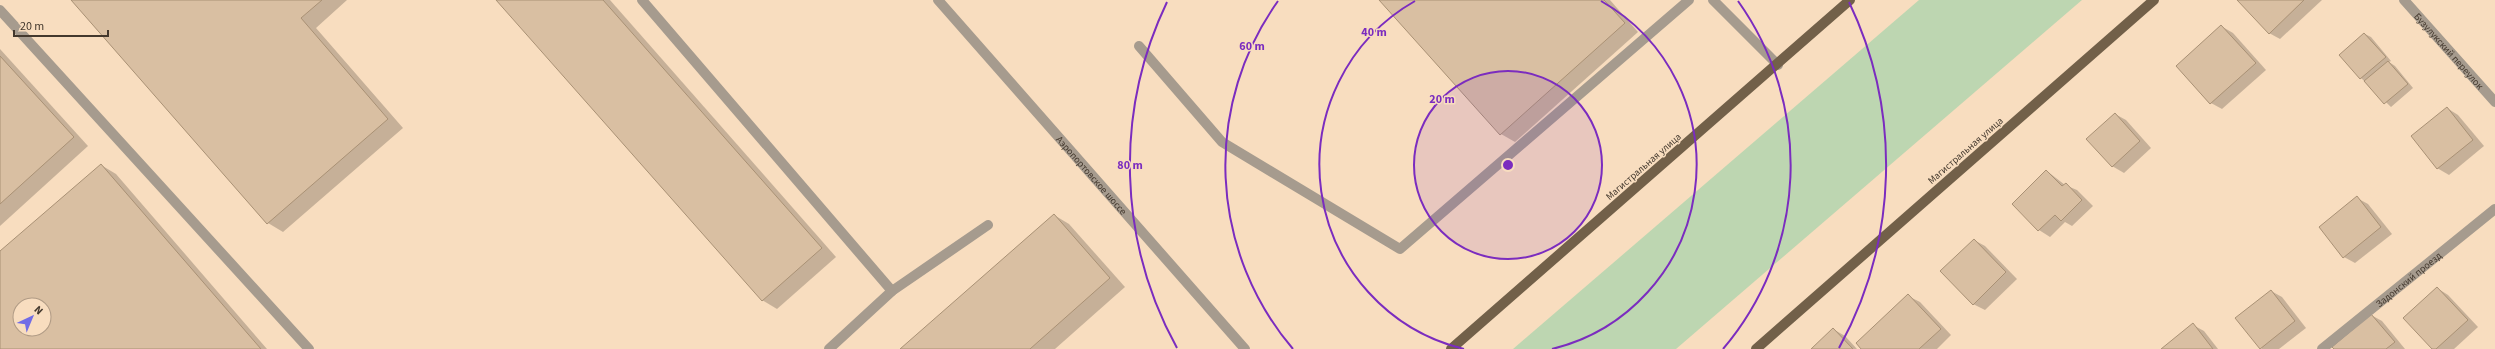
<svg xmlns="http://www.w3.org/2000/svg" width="2495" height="349" font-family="'Source Sans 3',sans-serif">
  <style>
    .green { fill: #bdd6b1 }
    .shadow { fill: #0003; fill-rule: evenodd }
    .building { fill: #d9bfa2; stroke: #a99175; fill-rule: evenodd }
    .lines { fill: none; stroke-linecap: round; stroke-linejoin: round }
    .service { stroke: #a69b8e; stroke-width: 10 }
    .minor { stroke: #a69b8e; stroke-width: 10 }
    .primary { stroke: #726049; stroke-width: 10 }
    .ring { fill: none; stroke: #7b2cbf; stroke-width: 2 }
    .labels { text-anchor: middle; stroke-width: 3; stroke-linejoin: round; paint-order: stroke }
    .street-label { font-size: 10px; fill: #43382d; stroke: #f8ddbf }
    .centre { fill: #7b2cbf; stroke: #f8ddbf; stroke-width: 2 }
    .ring-label { font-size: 12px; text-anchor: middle; font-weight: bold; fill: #7b2cbf; stroke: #f8ddbf; stroke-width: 3; stroke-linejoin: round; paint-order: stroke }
  </style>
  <rect width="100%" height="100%" fill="#f8ddbf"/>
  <polygon class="green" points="1919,0 2082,0 1676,349 1513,349"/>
  <g class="shadow">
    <polygon points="72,0 347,0 316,28 403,128 283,232 268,223"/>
    <polygon points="498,0 610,0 836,257 777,309 762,300"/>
    <polygon points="1381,0 1610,0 1638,32 1515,142 1501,134"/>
    <polygon points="2238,0 2322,0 2280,39 2269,33"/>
    <polygon points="2221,26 2233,33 2266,70 2222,109 2211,103"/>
    <polygon points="2365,34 2371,37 2391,61 2389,62 2395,66 2413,88 2391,107 2361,78"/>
    <polygon points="0,49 88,146 0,226"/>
    <polygon points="2447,108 2458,115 2484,146 2449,175 2437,168"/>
    <polygon points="2115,114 2126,120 2151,148 2124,173 2112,166"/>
    <path d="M101,165L116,174L267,349H0V253ZM20,305H44V329H20Z"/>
    <polygon points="2047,171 2065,185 2077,190 2093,206 2072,226 2065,222 2050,237 2039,230 2013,204"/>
    <polygon points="2357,198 2368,204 2392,234 2355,263 2344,257"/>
    <polygon points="1054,215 1069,224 1125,287 1055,349 901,349"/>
    <polygon points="1974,240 1985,246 2017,279 1985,310 1973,304"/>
    <polygon points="2437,288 2448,295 2478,327 2454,349 2433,349"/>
    <polygon points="2271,291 2282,297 2306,328 2279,349 2262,349 2237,318"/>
    <polygon points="1908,296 1920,302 1951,335 1937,349 1863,349"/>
    <polygon points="2371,315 2382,321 2405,349 2335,349"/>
    <polygon points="2193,325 2204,331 2218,349 2162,349"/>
    <polygon points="1833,329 1845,336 1857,349 1813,349"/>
  </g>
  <g class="building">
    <polygon points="71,0 322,0 301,18 388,119 267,224"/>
    <polygon points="496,0 603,0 822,248 762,301"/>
    <polygon points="1379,0 1604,0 1625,23 1500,135"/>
    <polygon points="2237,0 2304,0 2269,34"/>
    <polygon points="2221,25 2256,63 2210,104 2176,66"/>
    <polygon points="2364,33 2386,57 2360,79 2339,55"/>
    <polygon points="0,56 74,137 0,204"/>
    <polygon points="2388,61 2408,84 2384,104 2364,81"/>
    <polygon points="2447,107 2473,140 2437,169 2411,136"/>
    <polygon points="2115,113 2140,141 2112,167 2086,139"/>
    <path d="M101,164L261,349H0V251ZM20,305H44V329H20Z"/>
    <polygon points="2046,170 2062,186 2066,183 2082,200 2061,221 2055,215 2038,231 2012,204"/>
    <polygon points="2357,196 2381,227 2343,258 2319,227"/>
    <polygon points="1054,214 1110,278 1030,349 900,349"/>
    <polygon points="1974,239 2006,272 1973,305 1940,271"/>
    <polygon points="2437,287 2468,320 2436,349 2432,349 2403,318"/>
    <polygon points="2271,290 2295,321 2260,349 2235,318"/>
    <polygon points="1908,294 1941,329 1919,349 1861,349 1856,343"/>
    <polygon points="2371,314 2395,342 2386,349 2334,349 2332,347"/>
    <polygon points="2193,323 2213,349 2161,349"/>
    <polygon points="1833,328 1853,349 1811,349"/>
  </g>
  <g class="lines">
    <g class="service">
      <polyline points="642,0 892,291"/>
      <polyline points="1713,0 1778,65"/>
      <polyline points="0,10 309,349"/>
      <polyline points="1139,46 1222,142 1400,249 1689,0"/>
      <polyline points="829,349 892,291 988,225"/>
    </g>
    <g class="minor">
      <path id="s1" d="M938,0L1245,349"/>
      <path id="s2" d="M2404,0L2495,102"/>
      <path id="s3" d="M2322,349L2495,209"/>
    </g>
    <g class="primary">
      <polyline points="1451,349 1850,0"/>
      <polyline points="1756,349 2154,0"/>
    </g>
  </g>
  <circle cx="1508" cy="165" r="94" fill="#7b2cbf" fill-opacity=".12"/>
  <g class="ring">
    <circle cx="1508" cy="165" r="94"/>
    <path d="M1464 349A189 189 0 0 1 1415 1M1601 1A189 189 0 0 1 1552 349"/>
    <path d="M1293 349A283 283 0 0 1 1278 1M1738 1A283 283 0 0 1 1723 349"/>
    <path d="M1177 348A378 378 0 0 1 1167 2M1849 2A378 378 0 0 1 1839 348"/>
  </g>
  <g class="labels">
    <g class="street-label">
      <text dy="4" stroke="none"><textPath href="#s2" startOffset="68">Бузулукский переулок</textPath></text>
      <text transform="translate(1965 150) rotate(-41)" y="4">Магистральная улица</text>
      <text transform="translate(1643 166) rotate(-41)" y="4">Магистральная улица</text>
      <text dy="4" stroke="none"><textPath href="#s1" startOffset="233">Аэропортовское шоссе</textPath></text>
      <text dy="4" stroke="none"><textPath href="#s3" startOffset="111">Задонский проезд</textPath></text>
    </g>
  </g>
  <circle cx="1508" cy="165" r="6" class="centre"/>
  <g class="ring-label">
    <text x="1374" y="36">40 m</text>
    <text x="1252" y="50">60 m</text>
    <text x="1442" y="103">20 m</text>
    <text x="1130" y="169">80 m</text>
  </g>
  <g transform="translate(32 317) rotate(44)"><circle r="19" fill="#f8ddbf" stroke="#b09b85"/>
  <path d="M0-3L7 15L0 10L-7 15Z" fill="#716ce6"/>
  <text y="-6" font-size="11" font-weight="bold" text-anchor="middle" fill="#43382d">N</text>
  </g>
  <path d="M14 30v6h94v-6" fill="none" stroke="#43382d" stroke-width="2"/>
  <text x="20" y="30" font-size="12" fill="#43382d" stroke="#f8ddbf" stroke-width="3" paint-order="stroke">20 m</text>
</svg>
